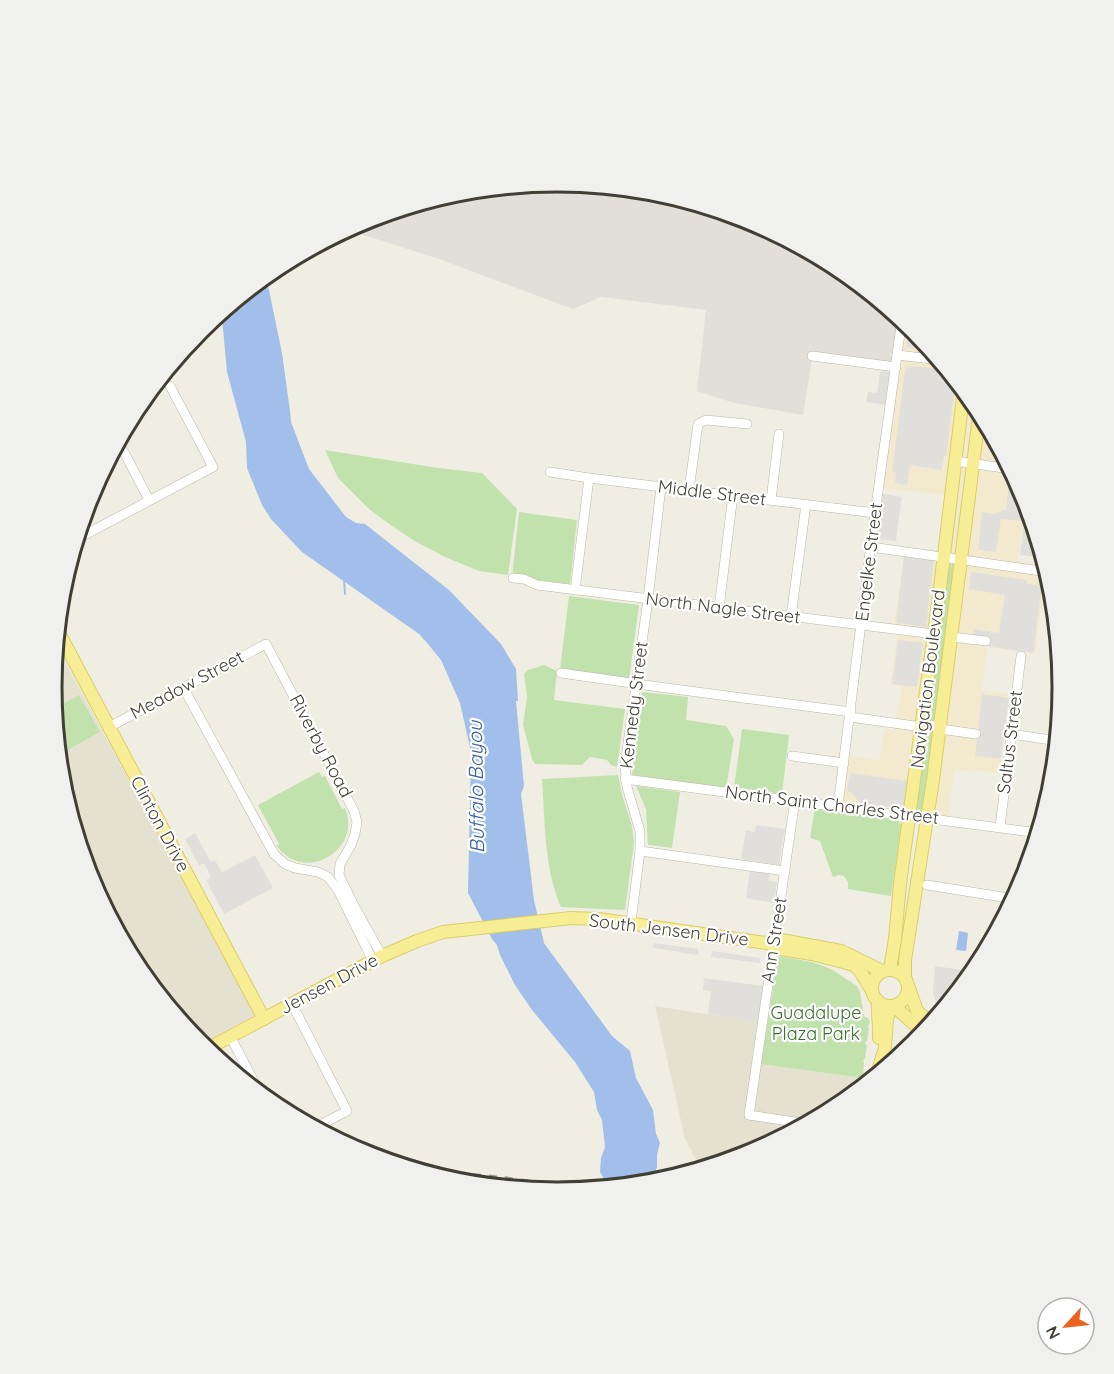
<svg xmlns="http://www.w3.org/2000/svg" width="1114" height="1374" font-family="Quicksand,sans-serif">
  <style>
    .residential { fill: #e4e1d1 }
    .commercial { fill: #f2e9ce }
    .industrial { fill: #e2dfd8 }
    .green { fill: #c1e2ad }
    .parking { fill: #e1dfdb }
    .water { fill: #a1bfea }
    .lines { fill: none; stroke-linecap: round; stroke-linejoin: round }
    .stream { stroke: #a1bfea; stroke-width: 2 }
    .minor-casing { stroke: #bbb7a6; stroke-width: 10 }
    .major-casing { stroke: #dbcd66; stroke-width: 14 }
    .minor { stroke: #fff; stroke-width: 9 }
    .major { stroke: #f7ed95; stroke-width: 12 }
    .rail { stroke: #929292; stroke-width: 2; stroke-dasharray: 8 8; stroke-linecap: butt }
    .labels { text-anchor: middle; stroke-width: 4.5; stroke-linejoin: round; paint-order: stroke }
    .street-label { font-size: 18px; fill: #413e34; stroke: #fff }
    .park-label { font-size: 18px; fill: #396e2b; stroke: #fff }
    .water-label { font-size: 20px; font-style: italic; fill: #3561a5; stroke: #fff }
    .rim { fill: none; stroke: #413e34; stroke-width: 3 }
  </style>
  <rect width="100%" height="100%" fill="#f0eee3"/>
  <g class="residential">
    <polygon points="55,643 255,1015 199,1045 136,968 89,880 61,785 51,687"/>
    <polygon points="655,1006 758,1022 752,1056 761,1064 863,1078 862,1088 838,1108 750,1155 701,1169 685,1139"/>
  </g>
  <polygon class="commercial" points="906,322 915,329 978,406 1025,494 1026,498 1018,561 1047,566 1035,654 987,647 982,690 1009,694 1000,773 973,770 972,772 955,770 954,780 953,780 948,817 842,804 848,756 880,760 884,729 894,730 902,687 890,684 898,634 893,633 905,547 939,551 946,495 882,488"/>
  <polygon class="industrial" points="557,181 656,191 751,220 838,266 900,317 894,366 808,352 807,358 812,359 803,415 734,403 697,391 706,310 601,297 573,309 442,260 345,229 364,219 459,191"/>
  <g class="green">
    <polygon points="325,450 438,468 482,473 517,509 508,575 479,571 445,557 413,540 389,524 369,509 338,478"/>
    <polygon points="519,512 577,520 570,584 512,577"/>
    <polygon points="945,563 957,565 926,813 914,812"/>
    <polygon points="569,596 639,605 629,680 560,670"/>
    <polygon points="544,665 557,671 554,700 625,709 617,767 611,765 607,760 590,757 582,765 535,764 532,759 523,725 527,697 524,674 528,670"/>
    <polygon points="642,692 688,697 686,720 726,726 734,739 726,788 632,775"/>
    <polygon points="79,695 100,732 58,755 53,709"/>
    <polygon points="742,729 789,735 782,794 734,787"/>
    <path d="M319,772L322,777L325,776L342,809L345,808C363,851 303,884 277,846L279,844L258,805Z"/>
    <path d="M618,775L623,798L632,826L634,843L625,910L561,907C544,868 545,821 542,779Z"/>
    <polygon points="636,786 680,792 672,848 648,845 646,809"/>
    <polygon points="815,808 898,820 901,825 891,896 848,889 848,882 844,876 839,875 833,877 820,841 810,838"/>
    <polygon points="778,956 812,962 831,969 857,986 860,992 863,1009 862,1010 865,1017 867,1017 870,1022 868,1027 869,1028 867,1041 866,1041 865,1044 867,1045 865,1058 864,1059 863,1062 864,1062 863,1078 761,1064"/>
  </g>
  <g class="parking">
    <polygon points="910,325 915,329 932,350 906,347"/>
    <polygon points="909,366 948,370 956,379 946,456 944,456 942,470 910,465 907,485 895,483 896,473 892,472 905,371"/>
    <polygon points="880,371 890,372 885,405 866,402 868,392 877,393"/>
    <polygon points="1009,481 1019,482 1025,494 1022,521 1001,519 996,552 978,550 982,512 994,514 1006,510"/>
    <polygon points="883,494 902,497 896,541 878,539"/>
    <polygon points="1027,501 1040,544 1038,557 1020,555"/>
    <polygon points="904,557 934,560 926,627 896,623"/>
    <polygon points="971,572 1027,580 1027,584 1042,586 1033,653 972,644 974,629 999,633 1005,595 969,589"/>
    <polygon points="898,640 923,643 917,687 892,684"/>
    <polygon points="982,694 1009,698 1001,759 975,756"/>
    <polygon points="850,773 907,781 904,805 898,807 861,804 851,792 847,791"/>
    <polygon points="756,825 785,829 779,865 741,859 746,830 754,832"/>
    <polygon points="195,833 211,862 215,860 222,872 255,855 273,888 224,914 206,880 211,877 204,863 199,866 185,839"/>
    <polygon points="750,871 770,874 769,881 777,882 774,903 746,898"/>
    <polygon points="654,943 698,949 698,955 653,948"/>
    <polygon points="712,951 760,958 760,963 711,957"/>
    <polygon points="935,966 969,971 968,980 939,1015 933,992"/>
    <polygon points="704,978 763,986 758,1022 708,1014 711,991 703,990"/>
  </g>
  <g class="water">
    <polygon points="264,276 269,290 282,353 290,411 291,422 309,469 346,517 356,523 365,524 449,590 501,644 516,669 518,701 516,701 524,786 521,794 534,900 544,943 612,1036 630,1051 636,1078 653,1110 656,1134 658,1138 660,1143 657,1155 657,1167 650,1184 613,1187 613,1185 608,1183 606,1183 600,1172 601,1158 605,1147 602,1120 597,1110 594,1092 575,1062 532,1010 515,985 500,955 497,945 492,939 468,893 471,752 460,703 441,660 428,644 419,634 302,552 271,519 262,505 247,468 246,442 227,372 222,318 219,313"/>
    <polygon points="959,931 968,933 966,951 956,950"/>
  </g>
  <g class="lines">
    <polyline class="stream" points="344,579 345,594"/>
    <g class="minor-casing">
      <g id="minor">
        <polyline points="897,355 940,360"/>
        <polyline points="812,356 896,367"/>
        <polyline points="124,452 149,500"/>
        <polyline points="955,461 1011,469"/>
        <polyline points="550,472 589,478 875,513"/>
        <polyline points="689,490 698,424 706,420 747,424"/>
        <polyline points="771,500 779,434"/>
        <polyline points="81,520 88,533"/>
        <polyline points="75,540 213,467 170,386"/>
        <polyline points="871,547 1048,572"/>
        <polyline points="513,578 524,579 537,585 934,634"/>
        <polyline points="575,590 589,478"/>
        <polyline points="719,608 733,495"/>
        <polyline points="791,617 806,504"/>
        <polyline points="951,637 986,641"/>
        <polyline points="54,654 66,647"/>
        <polyline points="561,673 659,687 851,712"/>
        <polyline points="183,687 274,854 285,864 295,868 318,872 328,877 338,890 373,961"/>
        <path d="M850,717L922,727C927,724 935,725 940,729L976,734"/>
        <polyline points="109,727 266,644 354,811 357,822 355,834 351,845 340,864 339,875 353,904 382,956"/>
        <polyline points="1011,734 1058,741"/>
        <polyline points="792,756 844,763"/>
        <polyline points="625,779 1039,833"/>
        <polyline points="795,800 749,1115 808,1124"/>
        <polyline points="838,806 875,513 902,319"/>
        <polyline points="1000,827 1021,656"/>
        <polyline points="640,851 785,871"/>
        <polyline points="927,885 1015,899"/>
        <polyline points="631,922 640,851 640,831 627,787 625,765 648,599 661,487"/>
        <polyline points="292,1004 347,1111 314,1128"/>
        <polyline points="230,1036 261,1095"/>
      </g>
    </g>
    <g class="major-casing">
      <g id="major">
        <polyline points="57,629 264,1019"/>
        <polyline points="773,944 781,940 841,951 882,971"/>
        <polyline points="890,969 895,939 900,884 940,588 964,389"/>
        <circle cx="890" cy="988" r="18"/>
        <polyline points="905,977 905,960 933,780 980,409"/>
        <polyline points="909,988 917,1011 932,1024"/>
        <path d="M878,1001C877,1014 880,1026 879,1038"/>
        <polyline points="894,1006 924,1033"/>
        <polyline points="205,1050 382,956 417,941 443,932 571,918 599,919 773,944 781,949 812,954 847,963 854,965 860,971 872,991"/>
        <polyline points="876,1077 885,1048 887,1019 891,1006"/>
      </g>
    </g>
    <use href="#minor" class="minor"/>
    <use href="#major" class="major"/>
    <path class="rail" d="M425,1173C480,1171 536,1182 590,1190"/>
  </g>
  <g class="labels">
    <g class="street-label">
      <text transform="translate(712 493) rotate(7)" y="6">Middle Street</text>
      <text transform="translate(869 562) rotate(-83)" y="6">Engelke Street</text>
      <text transform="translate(723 608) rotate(7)" y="6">North Nagle Street</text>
      <text transform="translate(928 679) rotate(-83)" y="6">Navigation Boulevard</text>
      <text transform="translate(187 685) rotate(-28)" y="6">Meadow Street</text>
      <text transform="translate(634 705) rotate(-83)" y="6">Kennedy Street</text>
      <text transform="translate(1010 742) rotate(-83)" y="6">Saltus Street</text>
      <text transform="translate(321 746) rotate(62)" y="6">Riverby Road</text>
      <text transform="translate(832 805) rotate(7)" y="6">North Saint Charles Street</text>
      <text transform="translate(160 824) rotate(62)" y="6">Clinton Drive</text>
      <text transform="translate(669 930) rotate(7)" y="6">South Jensen Drive</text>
      <text transform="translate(774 940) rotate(-81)" y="6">Ann Street</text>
      <text transform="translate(329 984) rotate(-28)" y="6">Jensen Drive</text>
    </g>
    <g class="park-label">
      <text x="816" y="1019">Guadalupe<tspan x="816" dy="21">Plaza Park</tspan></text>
    </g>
    <g class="water-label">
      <text transform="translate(476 787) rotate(-91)" y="7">Buffalo Bayou</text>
    </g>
  </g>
  <path d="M0 0H1114V1374H0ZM62 687a495 495 0 1 1 990 0a495 495 0 1 1-990 0Z" fill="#f0f0ef" fill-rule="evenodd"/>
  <path class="rim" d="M62 687a495 495 0 1 1 990 0a495 495 0 1 1-990 0Z"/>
  <g transform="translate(1066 1326) rotate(243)"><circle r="28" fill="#ffffff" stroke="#b3b2ae" stroke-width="1.5"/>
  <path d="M0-4.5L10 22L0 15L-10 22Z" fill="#ec621e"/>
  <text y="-9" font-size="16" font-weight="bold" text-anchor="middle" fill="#413e34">N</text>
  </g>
</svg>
